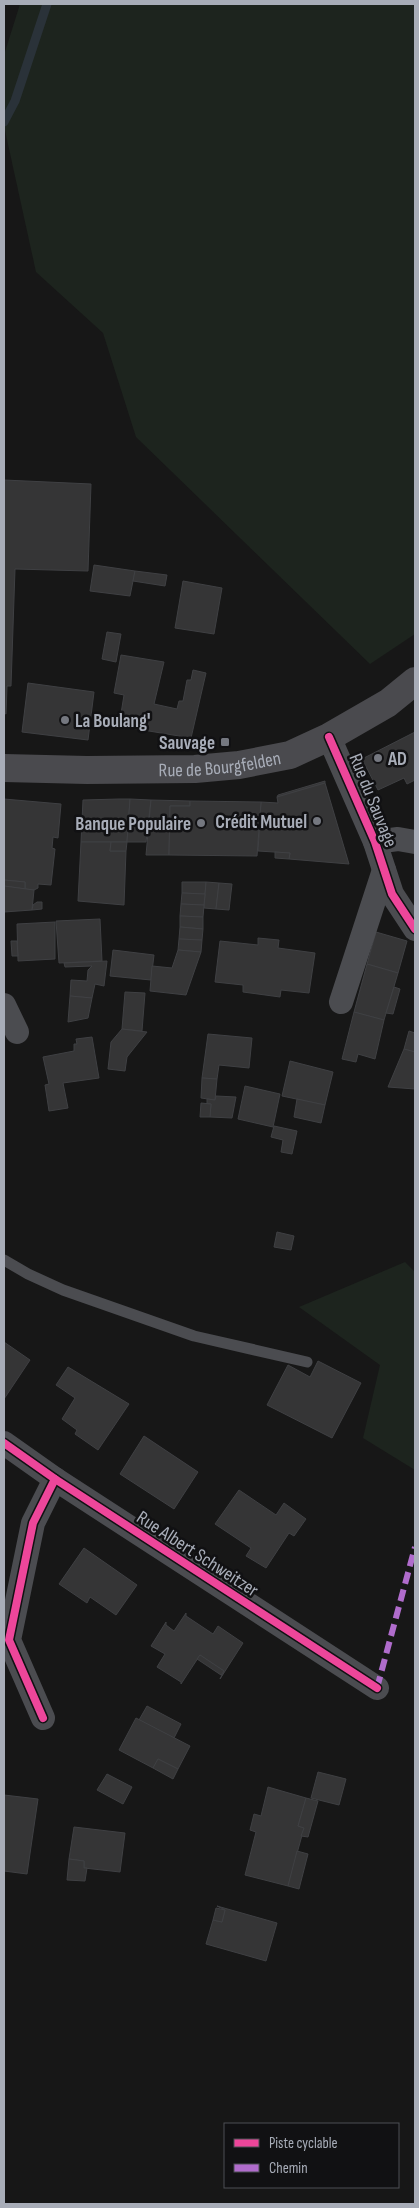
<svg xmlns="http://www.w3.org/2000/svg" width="419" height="2208" font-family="'Sofia Sans Condensed',sans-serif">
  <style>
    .green { fill: #1d241e }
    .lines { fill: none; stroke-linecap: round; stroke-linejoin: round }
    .stream { stroke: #2a3239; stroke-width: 9 }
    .building { fill: #353536; stroke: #3f4043 }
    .service { stroke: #4b4c50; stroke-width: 11 }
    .minor { stroke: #4b4c50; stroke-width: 24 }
    .secondary { stroke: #4a4a4e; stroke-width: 28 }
    .quiet { stroke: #b06ccc; stroke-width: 6; stroke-dasharray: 12 6; stroke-linecap: butt }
    .cycleway-casing { stroke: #111113; stroke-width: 11 }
    .cycleway { stroke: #ed469a; stroke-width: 8 }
    .poi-dot { fill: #757880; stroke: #111113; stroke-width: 2 }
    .labels { text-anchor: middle; stroke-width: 5; stroke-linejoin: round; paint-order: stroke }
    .poi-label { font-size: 19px; font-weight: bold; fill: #a8adb8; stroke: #111113; text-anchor: end }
    .street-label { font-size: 19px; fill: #a8adb8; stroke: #111113 }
  </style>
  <rect width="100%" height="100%" fill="#171717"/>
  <g class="green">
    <polygon points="20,4 415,4 415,634 370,664 136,437 103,333 36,272 4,126 4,55"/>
    <polygon points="405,1262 415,1272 415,1470 363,1438 380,1365 299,1307"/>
  </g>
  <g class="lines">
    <polyline class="stream" points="4,122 15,101 47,4"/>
  </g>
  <g class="building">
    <polygon points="4,480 91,484 88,571 15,569 11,686 7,686 6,714 4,713"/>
    <polygon points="94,565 135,571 130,596 90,591"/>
    <polygon points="135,571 167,575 165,586 133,581"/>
    <polygon points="183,581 222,588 214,634 175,628"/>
    <polygon points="107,632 121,634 116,662 102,659"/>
    <polygon points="121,655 164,662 154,704 177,709 179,701 183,701 187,680 191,680 193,670 206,673 191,738 119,726 124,695 114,693"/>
    <polygon points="28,683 94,692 88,740 22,732"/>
    <polygon points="415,732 415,780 407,784 404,778 378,790 362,759"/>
    <polygon points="325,781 325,783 277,797 278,795"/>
    <polygon points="325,783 349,864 289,859 290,853 258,851 261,802 278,803 277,797"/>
    <polygon points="4,799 61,804 58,838 53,837 52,848 55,849 51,885 38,884 38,888 34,890 25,889 25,882 4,880"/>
    <polygon points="119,799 130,799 127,842 81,842 83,800"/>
    <polygon points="130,799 151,800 146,842 127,842"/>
    <polygon points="151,800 190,801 190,806 170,806 169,855 146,855"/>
    <polygon points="190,801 261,802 257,856 169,855 170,806 190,806"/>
    <polygon points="81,842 111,842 110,851 126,851 124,905 78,901"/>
    <polygon points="111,842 127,842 126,851 110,851"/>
    <polygon points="275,852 290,853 289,859 275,858"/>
    <polygon points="4,880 25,882 25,889 4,886"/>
    <polygon points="182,882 206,882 205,894 182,893"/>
    <polygon points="206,882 219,883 216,909 204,908"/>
    <polygon points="219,883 232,884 229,910 216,909"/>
    <polygon points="4,886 34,890 32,910 4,912"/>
    <polygon points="182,893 205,894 204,905 181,904"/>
    <polygon points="37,902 42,902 42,909 32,910 33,905"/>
    <polygon points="181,904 204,905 203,917 180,916"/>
    <polygon points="180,916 203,917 203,929 180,927"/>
    <polygon points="100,919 102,961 59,963 56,921"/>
    <polygon points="55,922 55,959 18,961 17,924"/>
    <polygon points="180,927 203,929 202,940 179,939"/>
    <polygon points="376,932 407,941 398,973 367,964"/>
    <polygon points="258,938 279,940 278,948 315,953 309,993 281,990 280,997 243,992 243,985 215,982 220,941 258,945"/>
    <polygon points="179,939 202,940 201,952 178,950"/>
    <polygon points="11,941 17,941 18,956 12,956"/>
    <polygon points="113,950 154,955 151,980 110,976"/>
    <polygon points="178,950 201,952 186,995 150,991 152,966 172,968"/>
    <polygon points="107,961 104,986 95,984 92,998 70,996 71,980 87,981 88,970 92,966 65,967 64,963"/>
    <polygon points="367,964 398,973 384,1020 354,1012"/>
    <polygon points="394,987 400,989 393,1014 386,1013"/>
    <polygon points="125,992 145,993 142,1031 122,1029"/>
    <polygon points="70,996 92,998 88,1018 68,1022"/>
    <polygon points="354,1012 384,1020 375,1059 358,1054 356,1062 342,1059"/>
    <polygon points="122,1029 147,1032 127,1057 125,1071 108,1069 111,1042"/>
    <polygon points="409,1031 415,1033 415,1052 404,1049"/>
    <polygon points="208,1034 252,1038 249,1068 219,1065 217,1079 202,1078"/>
    <polygon points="92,1037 99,1078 63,1083 68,1108 49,1111 45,1085 49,1084 43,1057 74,1051 74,1044 77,1044 76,1039"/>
    <polygon points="404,1049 415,1052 415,1089 388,1087"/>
    <polygon points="290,1061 333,1072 325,1105 282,1096"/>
    <polygon points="202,1078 217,1079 215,1100 201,1098"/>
    <polygon points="245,1086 280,1094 273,1127 238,1119"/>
    <polygon points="216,1096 236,1097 232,1118 210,1117 211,1104 207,1104 207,1099 215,1100"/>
    <polygon points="297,1099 325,1105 321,1123 294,1117"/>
    <polygon points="201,1103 211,1104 210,1117 200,1117"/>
    <polygon points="274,1126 297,1131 292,1154 281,1152 283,1140 271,1137"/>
    <polygon points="277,1232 294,1236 291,1250 274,1247"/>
    <polygon points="4,1342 30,1360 4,1399"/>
    <polygon points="318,1361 361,1383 332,1438 267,1405 288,1365 310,1377"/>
    <polygon points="68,1367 129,1404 98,1450 75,1434 77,1430 62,1419 75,1398 56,1385"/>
    <polygon points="144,1436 198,1472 174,1509 120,1474"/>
    <polygon points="239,1490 276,1515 284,1503 306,1519 294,1536 289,1533 266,1568 246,1556 251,1548 215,1524"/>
    <polygon points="84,1548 137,1585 116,1615 90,1597 87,1603 59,1584"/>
    <polygon points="186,1613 186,1616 213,1634 218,1626 243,1643 220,1679 224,1671 200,1655 181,1684 181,1682 157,1667 165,1654 151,1646 166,1622 166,1625 174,1631"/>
    <polygon points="200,1655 224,1671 221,1675 197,1659"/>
    <polygon points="147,1706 181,1724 174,1738 139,1720"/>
    <polygon points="136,1718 190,1746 178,1769 158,1759 153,1768 119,1750"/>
    <polygon points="158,1759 178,1769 173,1779 153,1768"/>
    <polygon points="318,1772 346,1779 339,1805 311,1798"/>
    <polygon points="107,1774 132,1787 123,1804 97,1790"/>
    <polygon points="268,1787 306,1798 298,1826 304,1828 288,1886 245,1875 256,1832 250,1830 254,1814 261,1816"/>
    <polygon points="4,1795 38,1799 27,1874 4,1871"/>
    <polygon points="306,1798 318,1801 308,1837 301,1836 304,1828 298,1826"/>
    <polygon points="74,1827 125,1833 120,1872 84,1868 84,1861 69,1859"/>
    <polygon points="297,1851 308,1854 299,1889 288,1886"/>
    <polygon points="69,1859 84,1861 84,1868 87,1868 85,1881 67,1880"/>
    <polygon points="217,1906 277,1923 266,1961 206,1944 213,1920 222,1922 225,1910"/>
    <polygon points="216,1908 225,1910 222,1922 213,1920"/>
  </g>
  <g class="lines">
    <polyline class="service" points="4,1260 28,1274 63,1290 194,1336 307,1362"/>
    <g class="minor">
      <polyline points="329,737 375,842 392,894 415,929"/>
      <polyline points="375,842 398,839 415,842"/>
      <polyline points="341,1002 384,870"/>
      <polyline points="4,1005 17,1032"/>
      <polyline points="4,1443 55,1479 377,1688"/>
      <polyline points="43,1718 9,1640 33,1523 55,1479"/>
    </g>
    <path class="secondary" id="s1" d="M4,768L87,770L195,769L239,765L290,755L329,737L388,703L415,681"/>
    <polyline class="quiet" points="377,1688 415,1547"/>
    <g class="cycleway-casing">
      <g id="cycleway">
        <polyline points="329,737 375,842 392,894 415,929"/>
        <polyline points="4,1443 55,1479 377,1688"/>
        <polyline points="43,1718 9,1640 33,1523 55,1479"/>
      </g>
    </g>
    <use href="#cycleway" class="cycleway"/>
  </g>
  <g class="poi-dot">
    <circle cx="65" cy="720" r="5"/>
    <rect x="220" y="737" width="10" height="10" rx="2.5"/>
    <circle cx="378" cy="758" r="5"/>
    <circle cx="317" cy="821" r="5"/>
    <circle cx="201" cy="823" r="5"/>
  </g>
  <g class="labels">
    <g class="poi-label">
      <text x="75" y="727" text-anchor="start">La Boulang'</text>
      <text x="215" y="749">Sauvage</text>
      <text x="388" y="765" text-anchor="start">AD</text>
      <text x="307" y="828">Crédit Mutuel</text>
      <text x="191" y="830">Banque Populaire</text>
    </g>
    <g class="street-label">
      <text dy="7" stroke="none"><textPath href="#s1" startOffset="216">Rue de Bourgfelden</textPath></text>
      <text transform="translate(374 800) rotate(68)" y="7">Rue du Sauvage</text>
      <text transform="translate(198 1553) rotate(33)" y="7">Rue Albert Schweitzer</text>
    </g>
  </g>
  <rect width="419" height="2208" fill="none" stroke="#a8adb8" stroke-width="10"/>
  <rect x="224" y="2123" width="175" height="65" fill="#111113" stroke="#4d4f55"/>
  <rect x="234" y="2139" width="25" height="8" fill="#ed469a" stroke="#4d4f55"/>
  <text x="269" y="2148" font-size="15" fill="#a8adb8">Piste cyclable</text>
  <rect x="234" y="2164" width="25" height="8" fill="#b06ccc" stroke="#4d4f55"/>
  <text x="269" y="2173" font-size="15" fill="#a8adb8">Chemin</text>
</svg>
